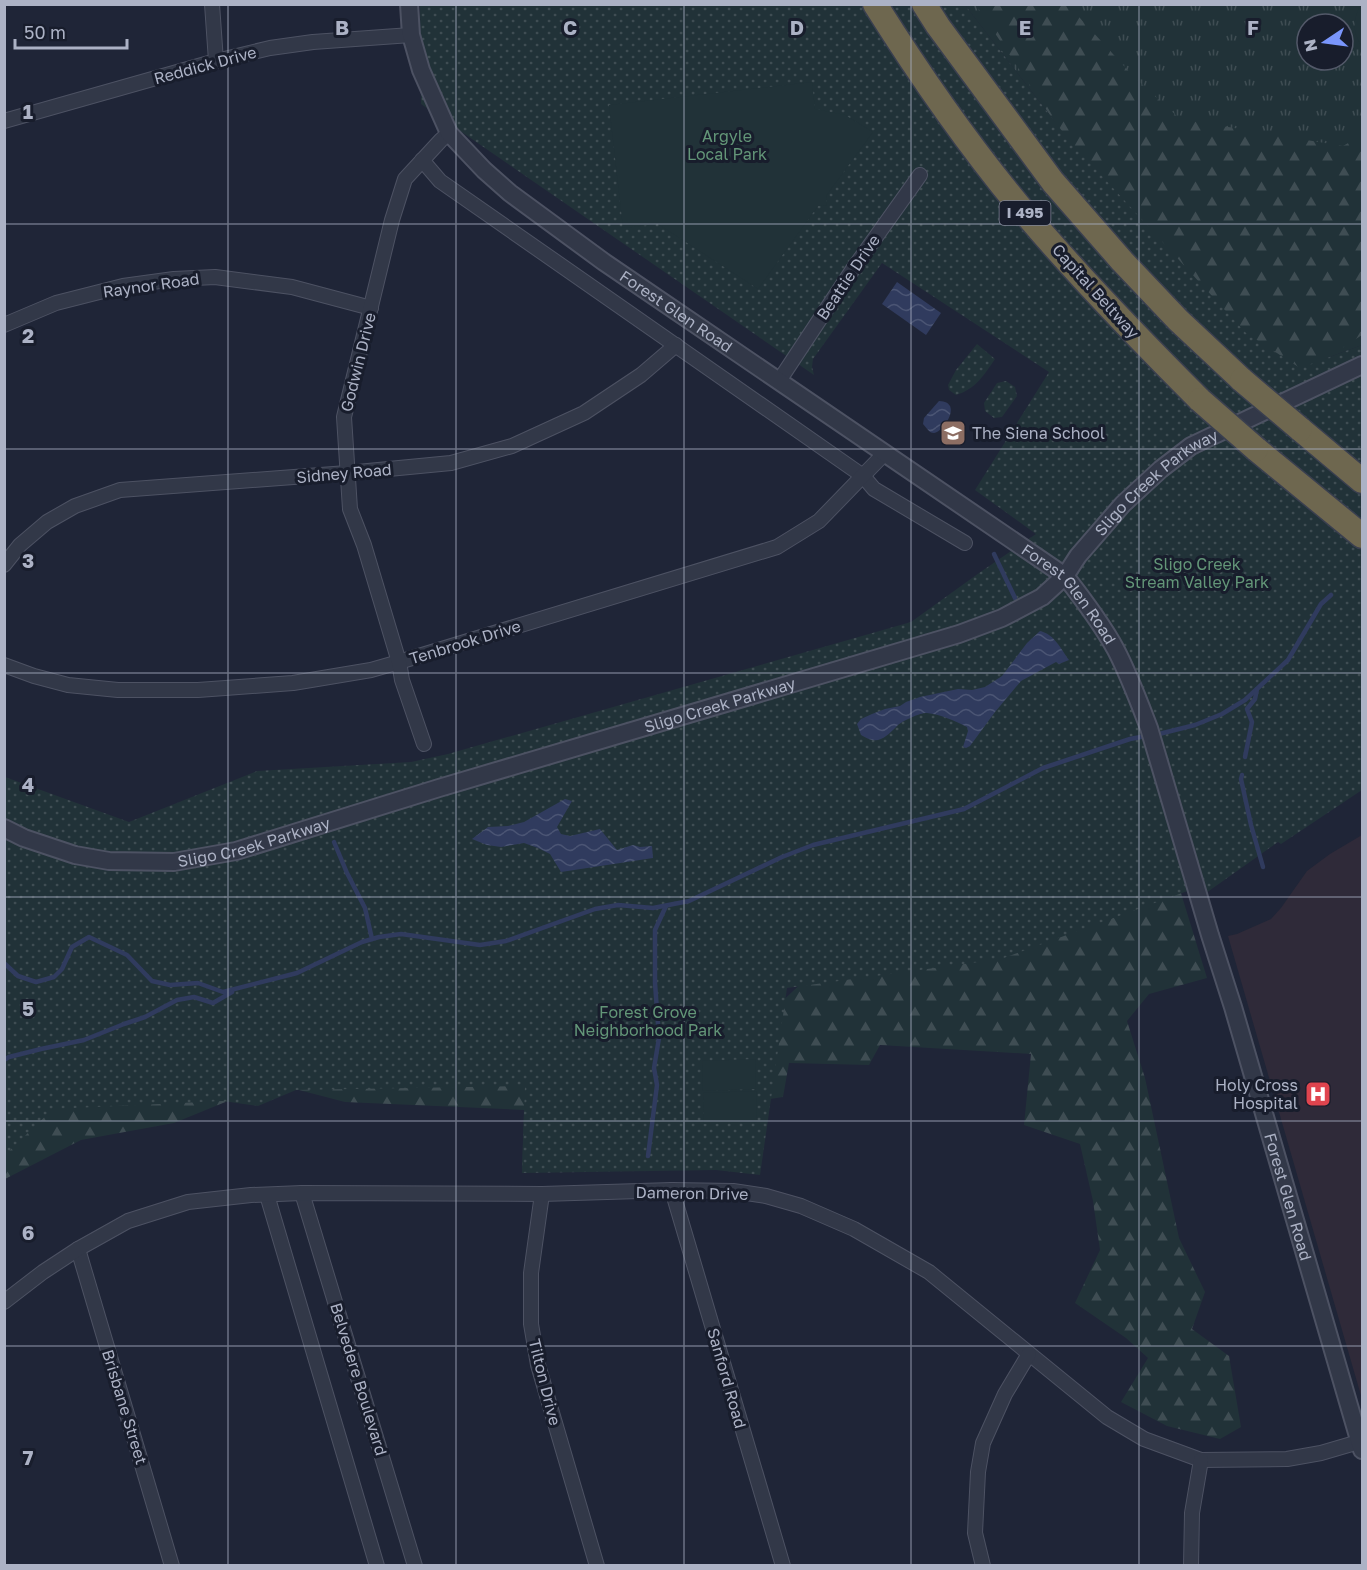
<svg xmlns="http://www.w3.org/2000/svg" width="1367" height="1570" font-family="'Golos Text',sans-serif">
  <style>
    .medical { fill: #2f2a39 }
    .grass { fill: url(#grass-tufts); fill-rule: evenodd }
    .forest { fill: url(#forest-firs) }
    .park { fill: url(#park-dots) }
    .pitch { fill: #213238 }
    .water { fill: url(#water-waves) }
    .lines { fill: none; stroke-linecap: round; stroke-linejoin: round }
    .stream { stroke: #303b5e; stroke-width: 4.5 }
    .minor-casing { stroke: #4d5263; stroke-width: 16 }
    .tertiary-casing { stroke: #4d5263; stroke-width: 20 }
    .motorway-casing { stroke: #3a3f4f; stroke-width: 27 }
    .minor { stroke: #323848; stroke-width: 14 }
    .tertiary { stroke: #323848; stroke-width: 16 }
    .motorway { stroke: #6e674f; stroke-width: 24 }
    .motorway-bridge-casing { stroke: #3a3f4f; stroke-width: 27; stroke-linecap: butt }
    .motorway-bridge { stroke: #6e674f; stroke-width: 24 }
    .grid { fill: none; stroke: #acb2c5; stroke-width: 1.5; stroke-opacity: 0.55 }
    .labels { text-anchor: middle; stroke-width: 6; stroke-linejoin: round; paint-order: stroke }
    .shield { fill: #181d2c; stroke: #808597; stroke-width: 1.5 }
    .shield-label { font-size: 15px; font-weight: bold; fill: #acb2c5 }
    .street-label { font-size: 16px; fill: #acb2c5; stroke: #181d2c }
    .park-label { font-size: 16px; fill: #639678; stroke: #181d2c }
    .poi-label { font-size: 16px; fill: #acb2c5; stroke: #181d2c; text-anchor: start }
    .grid-label { font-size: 20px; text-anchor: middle; font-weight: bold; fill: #acb2c5; stroke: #181d2c; stroke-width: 6; stroke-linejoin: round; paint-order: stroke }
  </style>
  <defs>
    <pattern id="grass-tufts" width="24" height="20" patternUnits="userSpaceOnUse" patternTransform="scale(1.5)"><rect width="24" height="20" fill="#213238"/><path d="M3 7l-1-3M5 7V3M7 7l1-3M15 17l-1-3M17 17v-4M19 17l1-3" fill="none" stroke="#3f4d53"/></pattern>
    <pattern id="forest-firs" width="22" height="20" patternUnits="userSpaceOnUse" patternTransform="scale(1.5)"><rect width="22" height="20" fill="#213238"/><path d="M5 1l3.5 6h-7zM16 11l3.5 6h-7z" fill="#3f4d53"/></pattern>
    <pattern id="park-dots" width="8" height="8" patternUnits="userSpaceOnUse" patternTransform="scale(1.5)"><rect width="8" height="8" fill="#213238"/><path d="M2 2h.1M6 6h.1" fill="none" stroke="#3f4d53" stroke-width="1.8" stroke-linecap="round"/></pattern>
    <pattern id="water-waves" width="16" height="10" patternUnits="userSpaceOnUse" patternTransform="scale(1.5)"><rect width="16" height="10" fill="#303b5e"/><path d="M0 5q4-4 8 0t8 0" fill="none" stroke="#4b5574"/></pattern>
  </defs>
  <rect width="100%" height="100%" fill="#1f2537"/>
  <polygon class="medical" points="1362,835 1362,1399 1228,936 1237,934 1271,919 1281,908 1307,871 1330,854"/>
  <path class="grass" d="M965,5H1362V345L1300,368L1069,140ZM1307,24H1343V60H1307Z"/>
  <g class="forest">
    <polygon points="976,5 1068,5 1135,78 1180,119 1343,146 1362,135 1362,335 1292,381 1109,203"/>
    <polygon points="4,843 844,869 775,1008 825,961 1169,854 1207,978 1149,994 1127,1021 1145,1078 1179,1238 1205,1292 1192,1329 1229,1356 1241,1427 1220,1439 1167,1426 1121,1402 1148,1358 1126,1338 1075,1303 1100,1250 1093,1201 1080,1144 1024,1125 1031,1054 880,1045 869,1065 789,1063 783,1097 758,1101 692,1163 522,1169 524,1110 345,1102 272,1083 174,1123 81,1140 5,1179"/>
  </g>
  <g class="park">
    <polygon points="420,5 965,5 1069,140 1246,333 1300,368 1362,345 1362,790 1281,844 1278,842 1206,893 1204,885 1001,959 787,988 760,1175 716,1170 522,1173 525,1086 296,1090 258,1106 223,1101 53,1109 5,1155 5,777 129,822 257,771 411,762 448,754 911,622 979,573 1036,534 975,490 1049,372 882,263 813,359 812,367 814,375 421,104"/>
    <path d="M977,344L995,359C984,375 976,389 956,395L949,390L948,385L956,370Z"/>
    <polygon points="1006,381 1015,387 1017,396 1002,417 994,418 985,411 984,403 997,383"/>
  </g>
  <g class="pitch">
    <path d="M1360,5H1362V47C1352,30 1353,22 1360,5Z"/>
    <polygon points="812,82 815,109 845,115 873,132 826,196 827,205 818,206 758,289 658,224 623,228 609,105"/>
    <polygon points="755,1059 756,1089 703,1091 702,1061"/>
    <polygon points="756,1091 757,1122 704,1124 703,1093"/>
  </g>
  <g class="water">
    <polygon points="897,282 941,313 926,335 882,304"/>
    <path d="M939,401C964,402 943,432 934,433C932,433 930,432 929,431L923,424L924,418Z"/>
    <path d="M1040,631C1054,634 1061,649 1069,660L1059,664L1056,662L1021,681L995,712L970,746L966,748L963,747L968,731L967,727C956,721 939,714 927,713C919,713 902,721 897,726C885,738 878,746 861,735L857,724L861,719L872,714L885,709L900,706L906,702L920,697L958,689L972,690L985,687L1002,676L1027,643Z"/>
    <polygon points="565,799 572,801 557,827 561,834 570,836 600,829 617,850 633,845 640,847 652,846 653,858 561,872 550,854 538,848 524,843 501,847 487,845 472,839 488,827 508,826 524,822"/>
  </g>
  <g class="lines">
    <g class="stream">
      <polyline points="994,554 1015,598"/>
      <polyline points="1155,735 1195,725 1222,714 1245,700 1288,660 1321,604 1331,595"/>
      <polyline points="1245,757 1252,722 1247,709 1255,699 1257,689"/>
      <polyline points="1242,775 1241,779 1251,825 1263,867"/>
      <polyline points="334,842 347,873 365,908 372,939"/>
      <polyline points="4,963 18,976 36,982 54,977 62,969 72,947 89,937 127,955 152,981 170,985 198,983 223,992 297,973 362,942 379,937 401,934 480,945 506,941 595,909 618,905 653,908 689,901 782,857 813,845 964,809 1043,768 1130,739 1146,736"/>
      <polyline points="4,1060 9,1057 41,1049 84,1040 124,1024 145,1017 177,1000 194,997 213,1003 232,992"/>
      <polyline points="648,1156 657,1085 654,1068 659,1038 655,983 655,930 666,906"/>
    </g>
    <g class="minor-casing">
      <g id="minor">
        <polyline points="212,4 216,61"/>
        <polyline points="4,121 216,61 270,48 313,42 411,35"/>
        <polyline points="422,160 440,181 863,476 874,489 965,543"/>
        <polyline points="4,325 56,303 123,286 174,279 215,277 292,287 371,308"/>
        <polyline points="779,381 853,269 920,175"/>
        <polyline points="4,565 20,545 47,522 75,506 120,490 347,473 451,463 512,446 584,413 641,375 676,345"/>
        <polyline points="4,665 34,676 68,685 118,690 198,690 293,683 371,670 399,662 777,547 819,521 885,453"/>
        <polyline points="424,744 402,680 399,662 364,545 350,509 344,417 392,220 405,179 441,140 449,133"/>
        <polyline points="672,1190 783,1566"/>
        <polyline points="302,1193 415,1566"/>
        <polyline points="542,1194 531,1273 531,1324 538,1365 597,1566"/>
        <polyline points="267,1195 377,1566"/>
        <polyline points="78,1249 172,1566"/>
        <polyline points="4,1302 43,1272 78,1249 128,1221 188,1202 251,1195 302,1193 542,1194 672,1190 733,1191 766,1196 801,1206 854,1229 929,1272 1107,1417 1144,1439 1201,1460 1287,1459 1321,1453 1362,1441"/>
        <polyline points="983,1566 975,1533 978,1472 983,1443 1005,1394 1029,1354"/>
        <polyline points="1191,1566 1192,1513 1201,1460"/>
      </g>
    </g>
    <g class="tertiary-casing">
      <g id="tertiary">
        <path id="s1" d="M409,4L411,35L421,70L449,133L484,170L510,193L604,262L1065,576C1083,599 1102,624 1116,650C1129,675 1139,702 1149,728L1210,935L1233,1007L1362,1450"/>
        <path id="s2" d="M4,828L24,838L75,855L109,861L174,862L236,851L439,788L959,634L1002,618L1042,597L1065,576L1078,556L1123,504L1161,469L1191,446L1362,365"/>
      </g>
    </g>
    <g class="motorway-casing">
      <g id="motorway">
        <path d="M875,4C919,74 966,142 1019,206C1076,274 1137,337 1200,400"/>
        <polyline points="924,4 938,26 1053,182 1122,261 1178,320 1242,380"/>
        <polyline points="1300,429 1362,481"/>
        <polyline points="1256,449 1362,536"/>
      </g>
    </g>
    <use href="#minor" class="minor"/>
    <use href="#tertiary" class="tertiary"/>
    <use href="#motorway" class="motorway"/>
    <g class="motorway-bridge-casing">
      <g id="motorway-bridge">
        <polyline points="1242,380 1300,429"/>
        <polyline points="1200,400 1256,449"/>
      </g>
    </g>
    <use href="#motorway-bridge" class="motorway-bridge"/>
  </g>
  <path class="grid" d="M228,4V1566M456,4V1566M684,4V1566M911,4V1566M1139,4V1566M4,224H1362M4,449H1362M4,673H1362M4,897H1362M4,1121H1362M4,1346H1362"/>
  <defs>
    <g id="school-square" transform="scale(1.35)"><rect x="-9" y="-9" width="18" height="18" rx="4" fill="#8d6e63" stroke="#181d2c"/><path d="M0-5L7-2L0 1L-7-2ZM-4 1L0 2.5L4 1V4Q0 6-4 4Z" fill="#fff"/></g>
    <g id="hospital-square" transform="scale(1.35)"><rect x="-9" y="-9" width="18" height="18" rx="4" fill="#e0444e" stroke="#181d2c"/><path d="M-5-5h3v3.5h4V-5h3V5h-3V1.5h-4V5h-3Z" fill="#fff"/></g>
  </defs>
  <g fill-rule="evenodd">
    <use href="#school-square" x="953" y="433"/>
    <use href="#hospital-square" x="1318" y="1094"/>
  </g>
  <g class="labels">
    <rect class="shield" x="999.5" y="201" width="51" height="24" rx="4.5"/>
    <g class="shield-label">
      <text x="1025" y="218">I 495</text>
    </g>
    <g class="street-label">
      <text transform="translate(205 65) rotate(-15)" y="6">Reddick Drive</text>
      <text transform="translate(848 277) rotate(-56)" y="6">Beattie Drive</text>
      <text transform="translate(151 285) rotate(-8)" y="6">Raynor Road</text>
      <text transform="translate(1096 291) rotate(48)" y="6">Capital Beltway</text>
      <text dy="6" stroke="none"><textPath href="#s1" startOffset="426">Forest Glen Road</textPath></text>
      <text transform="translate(358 362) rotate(-76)" y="6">Godwin Drive</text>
      <text transform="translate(344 473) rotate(-5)" y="6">Sidney Road</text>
      <text dy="6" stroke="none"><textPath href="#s2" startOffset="1248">Sligo Creek Parkway</textPath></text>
      <text dy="6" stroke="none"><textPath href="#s1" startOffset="912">Forest Glen Road</textPath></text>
      <text transform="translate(465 642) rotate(-17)" y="6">Tenbrook Drive</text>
      <text dy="6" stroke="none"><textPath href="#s2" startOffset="744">Sligo Creek Parkway</textPath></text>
      <text dy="6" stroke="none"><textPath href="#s2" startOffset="258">Sligo Creek Parkway</textPath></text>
      <text transform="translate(692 1193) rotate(1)" y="6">Dameron Drive</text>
      <text dy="6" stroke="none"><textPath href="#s1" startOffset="1560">Forest Glen Road</textPath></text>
      <text transform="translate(727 1378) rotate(74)" y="6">Sanford Road</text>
      <text transform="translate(359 1379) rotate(73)" y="6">Belvedere Boulevard</text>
      <text transform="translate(545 1382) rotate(76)" y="6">Tilton Drive</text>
      <text transform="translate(125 1407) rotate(73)" y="6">Brisbane Street</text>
    </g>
    <g class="park-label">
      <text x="727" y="142">Argyle<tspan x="727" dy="18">Local Park</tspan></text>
      <text x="1197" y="570">Sligo Creek<tspan x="1197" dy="18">Stream Valley Park</tspan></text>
      <text x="648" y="1018">Forest Grove<tspan x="648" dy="18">Neighborhood Park</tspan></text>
    </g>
    <g class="poi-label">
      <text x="972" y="439">The Siena School</text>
      <text x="1298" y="1091" text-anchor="end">Holy Cross<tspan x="1298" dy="18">Hospital</tspan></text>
    </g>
  </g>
  <g class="grid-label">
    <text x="342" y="35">B</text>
    <text x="570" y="35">C</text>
    <text x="797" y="35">D</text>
    <text x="1025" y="35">E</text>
    <text x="1253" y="35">F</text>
    <text x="28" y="119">1</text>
    <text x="28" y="343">2</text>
    <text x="28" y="568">3</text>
    <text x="28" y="792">4</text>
    <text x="28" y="1016">5</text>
    <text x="28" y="1240">6</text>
    <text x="28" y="1465">7</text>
  </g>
  <rect width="1367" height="1570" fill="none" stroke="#acb2c5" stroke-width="12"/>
  <g transform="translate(1325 42) rotate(257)"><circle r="28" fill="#181d2c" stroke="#535969" stroke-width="1.5"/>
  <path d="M0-4.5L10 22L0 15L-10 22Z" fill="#7a96fc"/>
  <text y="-9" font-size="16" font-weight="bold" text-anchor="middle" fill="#acb2c5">N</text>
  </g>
  <path d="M15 39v9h112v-9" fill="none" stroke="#acb2c5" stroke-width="3"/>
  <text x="24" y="39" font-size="18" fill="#acb2c5" stroke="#181d2c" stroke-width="4.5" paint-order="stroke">50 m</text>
</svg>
